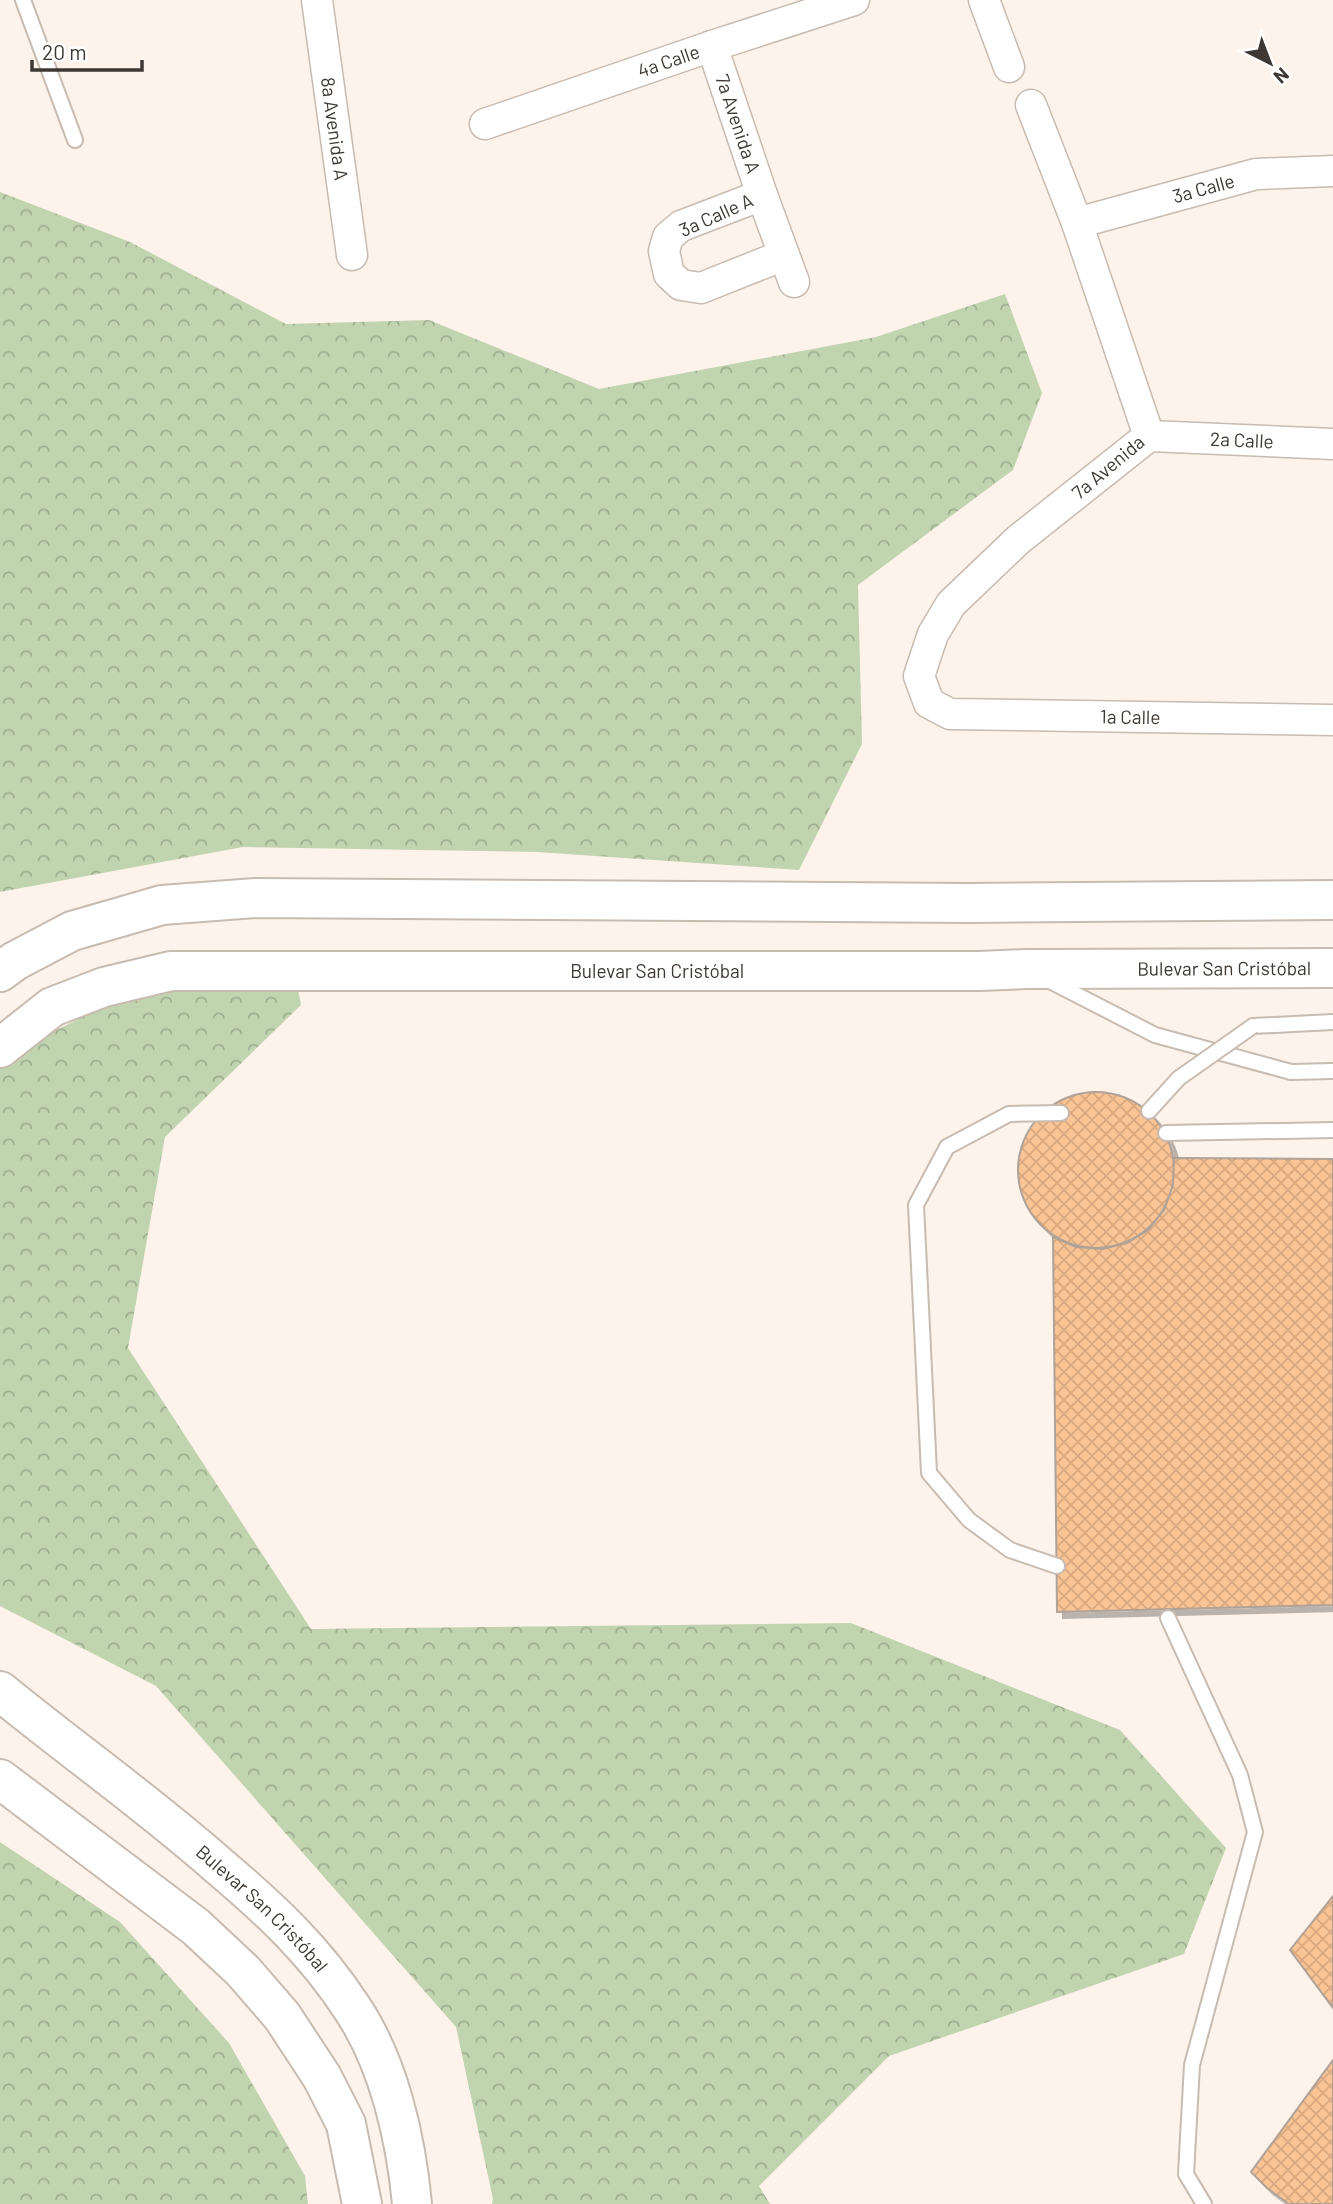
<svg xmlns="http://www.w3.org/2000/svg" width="1333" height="2204" font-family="Barlow,sans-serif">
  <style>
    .forest { fill: url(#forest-crowns) }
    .building { fill: url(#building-cross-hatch); stroke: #afa298; stroke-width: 2; filter: url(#shadow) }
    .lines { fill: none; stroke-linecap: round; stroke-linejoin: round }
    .service-casing { stroke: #c8bbb0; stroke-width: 18 }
    .minor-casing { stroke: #c8bbb0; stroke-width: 33 }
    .primary-casing { stroke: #c8bbb0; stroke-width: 42 }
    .service { stroke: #fff; stroke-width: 14 }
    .minor { stroke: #fff; stroke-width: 30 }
    .primary { stroke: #fff; stroke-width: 38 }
    .service-bridge-casing { stroke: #c8bbb0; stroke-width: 18; stroke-linecap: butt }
    .service-bridge { stroke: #fff; stroke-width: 14 }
    .labels { text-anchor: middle; stroke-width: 5; stroke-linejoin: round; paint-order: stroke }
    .street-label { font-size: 19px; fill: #3e3834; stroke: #fff }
  </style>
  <defs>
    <pattern id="forest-crowns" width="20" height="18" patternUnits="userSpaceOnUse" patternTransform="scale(1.75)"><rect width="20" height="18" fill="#c1d4b0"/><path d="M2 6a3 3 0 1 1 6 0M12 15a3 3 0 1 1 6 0" fill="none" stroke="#9ead90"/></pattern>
    <pattern id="building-cross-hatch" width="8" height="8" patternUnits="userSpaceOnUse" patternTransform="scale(1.75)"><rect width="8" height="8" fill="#fbc494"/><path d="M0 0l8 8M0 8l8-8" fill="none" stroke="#d8a980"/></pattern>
    <filter id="shadow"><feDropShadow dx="6" dy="6" stdDeviation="0" flood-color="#0004"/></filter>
  </defs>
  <rect width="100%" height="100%" fill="#fef3ea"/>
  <g class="forest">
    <polygon points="0,192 130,242 286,324 429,320 599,389 876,337 1005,294 1042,393 1013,470 858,585 862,744 799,870 537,852 243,847 0,892"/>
    <polygon points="293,965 301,1005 165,1137 128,1348 311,1629 851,1623 1120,1730 1226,1848 1184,1954 889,2056 759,2186 770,2204 492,2204 493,2199 456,2027 156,1686 0,1606 0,1058 135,991"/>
    <polygon points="0,1842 120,1922 229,2043 305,2176 308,2204 0,2204"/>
  </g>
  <g class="building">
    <circle cx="1096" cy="1170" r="78"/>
    <polygon points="1174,1158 1333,1159 1333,1605 1057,1612 1053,1237 1076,1247 1102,1249 1127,1243 1148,1230 1164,1210 1173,1185"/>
    <polygon points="1333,1896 1333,2008 1290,1950"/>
    <polygon points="1333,2060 1333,2204 1289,2204 1267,2188 1251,2172"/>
  </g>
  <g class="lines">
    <g class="service-casing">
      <g id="service">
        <polyline points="23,0 75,140"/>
        <polyline points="1048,980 1155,1035 1291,1072 1333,1071"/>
        <polyline points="1253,1026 1333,1022"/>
        <polyline points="1149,1111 1179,1078"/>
        <polyline points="1166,1133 1333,1130"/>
        <polyline points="1057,1566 1010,1550 969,1520 929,1473 916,1205 947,1147 1009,1114 1061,1113"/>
        <polyline points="1168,1618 1240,1775 1255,1832 1192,2065 1186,2174 1204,2204"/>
      </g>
    </g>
    <g class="minor-casing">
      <g id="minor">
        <path id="s1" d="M317,0L352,255"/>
        <polyline points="984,0 1009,67"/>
        <path id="s2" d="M712,46L762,195L794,282"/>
        <polyline points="1031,105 1077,223 1149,436"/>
        <path id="s3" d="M485,124L712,46L854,0"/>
        <polyline points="762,195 681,226 668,237 664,251 669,274 681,285 701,288 784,255"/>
        <path id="s4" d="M1077,223L1256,174L1333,171"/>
        <path id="s5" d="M1149,436L1018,540L951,604L933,634L919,676L929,703L950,714L1333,720"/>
        <path id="s6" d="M1149,436L1333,444"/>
      </g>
    </g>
    <g class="primary-casing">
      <g id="primary">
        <polyline points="0,972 15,961 72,931 162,905 256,898 969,903 1333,900"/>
        <path id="s7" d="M0,1048L52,1007L104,987L171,971H979L1027,969L1333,968"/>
        <path id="s8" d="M0,1691C72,1750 149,1804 219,1866C271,1910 315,1951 352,2008C389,2063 406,2139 412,2204"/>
        <polyline points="0,1779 196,1927 243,1971 282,2016 322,2077 346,2124 362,2204"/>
      </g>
    </g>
    <use href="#service" class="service"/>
    <use href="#minor" class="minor"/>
    <use href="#primary" class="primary"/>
    <g class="service-bridge-casing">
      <polyline id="service-bridge" points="1179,1078 1253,1026"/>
    </g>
    <use href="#service-bridge" class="service-bridge"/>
  </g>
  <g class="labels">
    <g class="street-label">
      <text dy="7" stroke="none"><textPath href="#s3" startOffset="194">4a Calle</textPath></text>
      <text dy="7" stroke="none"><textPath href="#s2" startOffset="82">7a Avenida A</textPath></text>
      <text dy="7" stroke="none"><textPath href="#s1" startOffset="130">8a Avenida A</textPath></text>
      <text dy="7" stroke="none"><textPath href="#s4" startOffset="131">3a Calle</textPath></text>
      <text transform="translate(716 215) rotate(-24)" y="7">3a Calle A</text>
      <text dy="7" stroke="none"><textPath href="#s6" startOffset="93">2a Calle</textPath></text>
      <text transform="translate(1108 467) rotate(-40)" y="7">7a Avenida</text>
      <text dy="7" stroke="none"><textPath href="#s5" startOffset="572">1a Calle</textPath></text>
      <text dy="7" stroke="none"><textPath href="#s7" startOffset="1244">Bulevar San Cristóbal</textPath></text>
      <text dy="7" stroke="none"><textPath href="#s7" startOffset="677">Bulevar San Cristóbal</textPath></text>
      <text dy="7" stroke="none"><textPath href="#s8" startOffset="341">Bulevar San Cristóbal</textPath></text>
    </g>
  </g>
  <g transform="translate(1270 63) rotate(138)" stroke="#ffffff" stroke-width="5" paint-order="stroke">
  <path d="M0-5L12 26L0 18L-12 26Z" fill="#3e3834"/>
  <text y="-10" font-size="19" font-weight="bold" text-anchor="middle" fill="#3e3834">N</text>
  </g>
  <path d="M32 60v10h110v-10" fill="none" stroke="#3e3834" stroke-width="3.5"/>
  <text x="42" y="60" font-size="21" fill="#3e3834" stroke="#ffffff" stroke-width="5" paint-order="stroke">20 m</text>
</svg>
